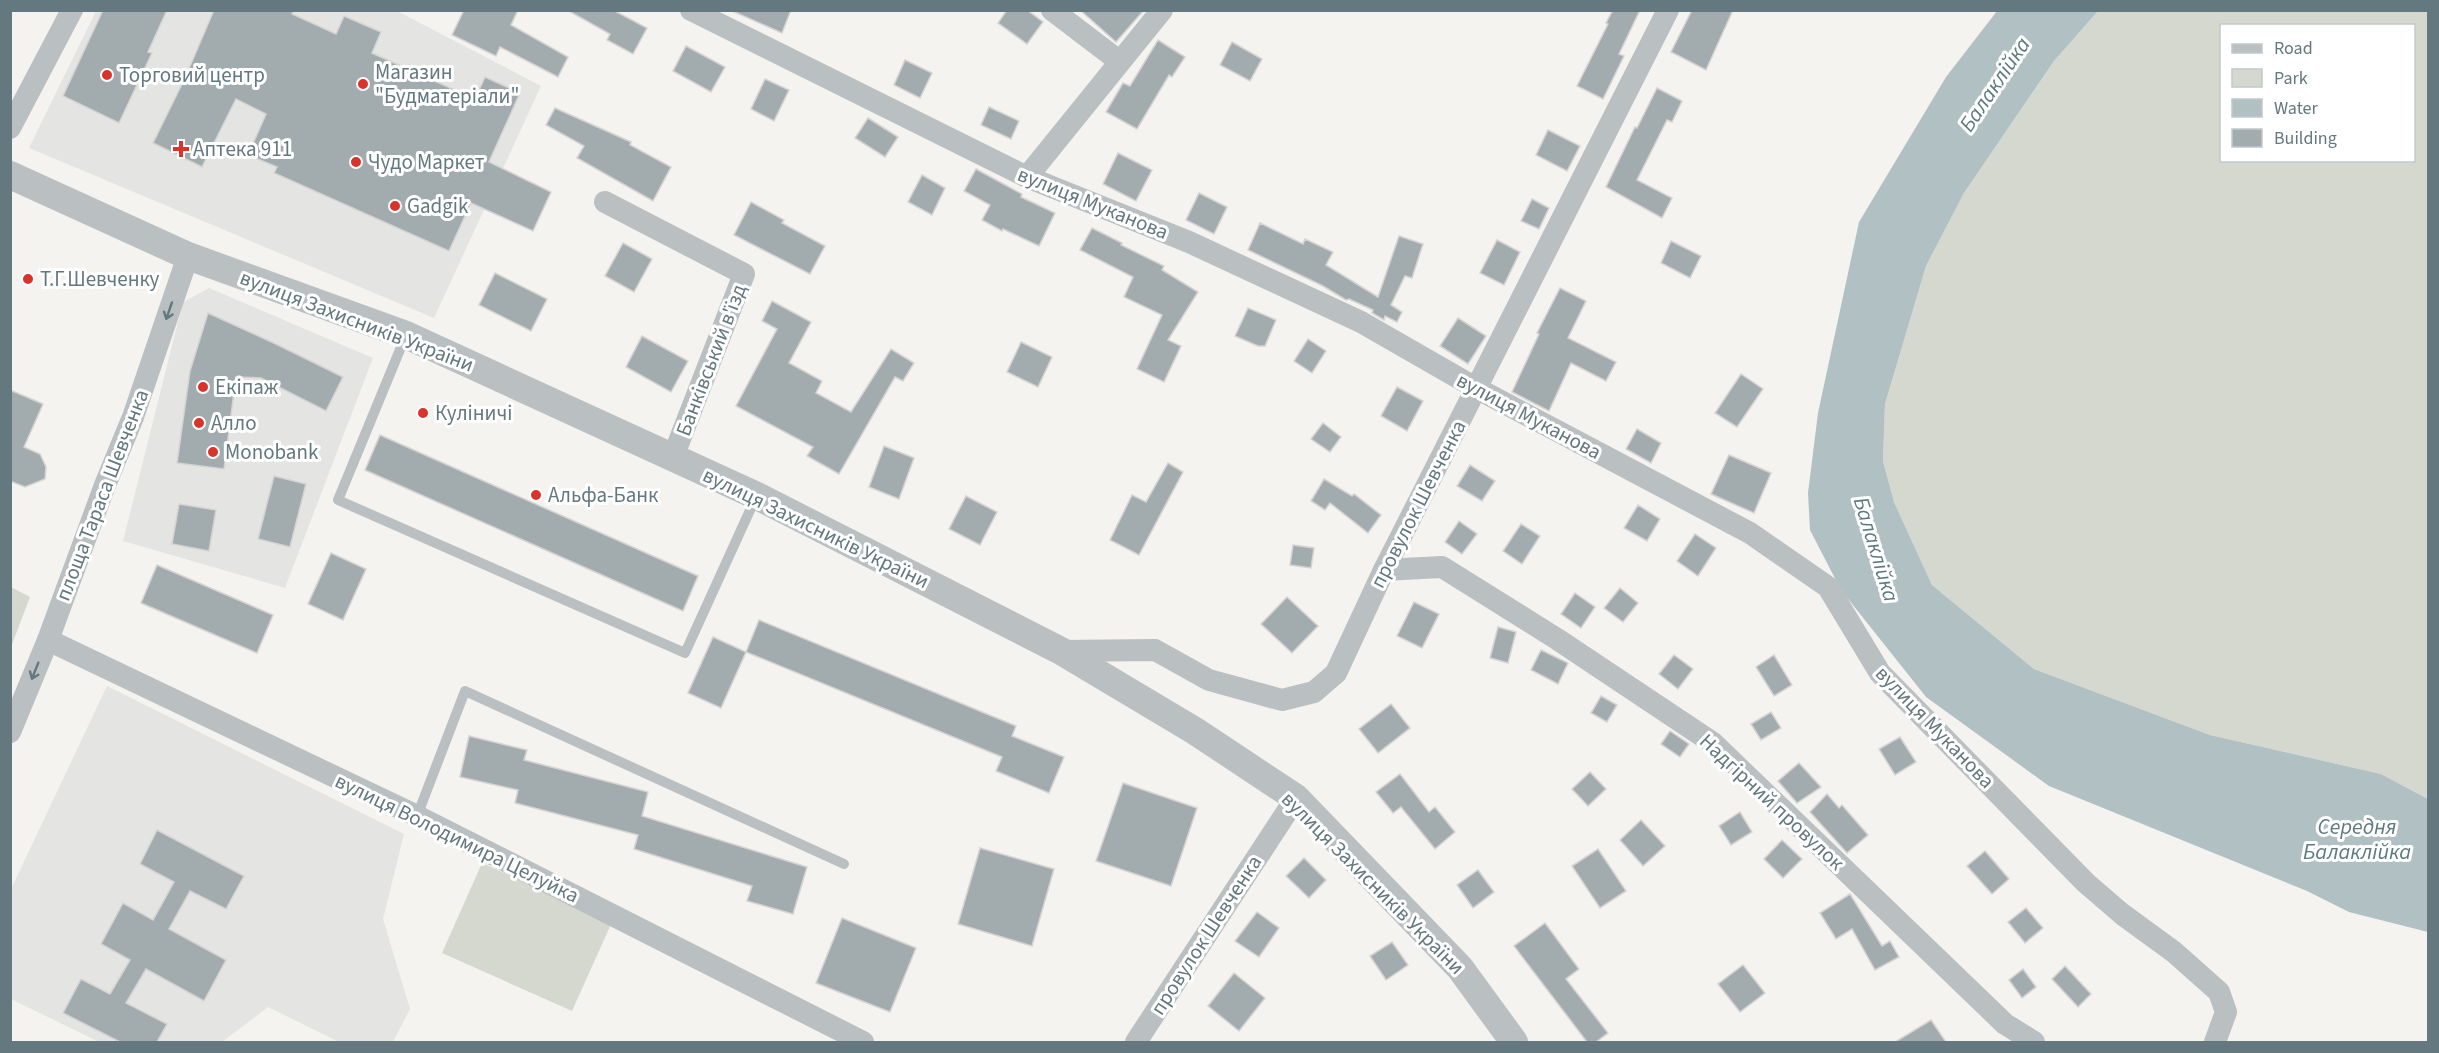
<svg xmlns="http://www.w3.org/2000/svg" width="2439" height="1053" font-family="'Source Sans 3',sans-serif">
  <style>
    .built { fill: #e4e4e3 }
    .green { fill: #d4d8cf; fill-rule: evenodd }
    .water { fill: #b1c1c3 }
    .building { fill: #a2acaf; stroke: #d5d4d2; stroke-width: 1.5 }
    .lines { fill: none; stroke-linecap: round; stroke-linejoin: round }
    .service { stroke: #bac0c2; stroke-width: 10 }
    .minor { stroke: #bac0c2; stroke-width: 22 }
    .tertiary { stroke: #bac0c2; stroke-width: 28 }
    .oneway { stroke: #64787f }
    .poi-dot { fill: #d8342b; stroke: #fff; stroke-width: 2 }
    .labels { text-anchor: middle; stroke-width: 6; stroke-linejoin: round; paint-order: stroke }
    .poi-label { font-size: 21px; fill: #64787f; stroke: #fff; text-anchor: start }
    .street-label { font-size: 21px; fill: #64787f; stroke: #fff }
    .water-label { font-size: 22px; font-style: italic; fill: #5f7a7d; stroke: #fff }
  </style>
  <rect width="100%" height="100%" fill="#f4f3f0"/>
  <g class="built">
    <polygon points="96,11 397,11 541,86 434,318 29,148"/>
    <polygon points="209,288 373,358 285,588 123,541 183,302"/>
    <polygon points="107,686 404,834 383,919 410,1009 393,1042 339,1042 268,1007 222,1042 99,1042 11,999 11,889"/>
  </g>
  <g class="green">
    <path d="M2098,11H2428V799L2381,774L2210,735L2034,669L1932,585L1894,502L1883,461L1885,404L1926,266L1964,193L2054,61ZM2222,26H2414V160H2222Z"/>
    <polygon points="11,587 30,597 11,647"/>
    <polygon points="482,863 612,922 572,1011 442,953"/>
  </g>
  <polygon class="water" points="1997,11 2098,11 2054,61 1964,193 1926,266 1885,404 1883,461 1894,502 1932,585 2034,669 2210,735 2381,774 2428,799 2428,932 2349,912 2307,891 2049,786 1926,697 1841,590 1810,530 1808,493 1818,413 1859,222 1946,77"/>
  <g class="building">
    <polygon points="103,10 167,10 148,52 152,53 119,123 63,96"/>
    <polygon points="214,10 294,10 292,14 336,34 344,16 381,32 372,53 475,99 485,77 520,93 489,162 551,192 533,231 471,203 449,251 274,173 277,167 248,155 266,114 236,99 202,167 153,143 185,78"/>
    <polygon points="464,10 518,10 511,25 568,57 558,77 500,47 496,56 452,35"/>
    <polygon points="567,10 613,10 647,28 633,54 607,40 610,34"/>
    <polygon points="730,10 791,10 782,33"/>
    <polygon points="1007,10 1027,10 1043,22 1027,44 998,23"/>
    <polygon points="1080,10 1144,10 1116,42"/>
    <polygon points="1613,10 1640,10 1619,54 1624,56 1603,99 1577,86 1608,24 1606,23"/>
    <polygon points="1692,10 1733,10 1706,70 1671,52"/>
    <polygon points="1158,40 1185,57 1172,77 1169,75 1137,129 1106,112 1123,83 1130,86"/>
    <polygon points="1232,42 1262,59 1250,81 1220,65"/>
    <polygon points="686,46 725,67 711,92 673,71"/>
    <polygon points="905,60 932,73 920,98 894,85"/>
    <polygon points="765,79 789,90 774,121 751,109"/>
    <polygon points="1657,88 1682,101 1672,122 1667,120 1637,180 1672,198 1662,218 1606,187 1635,127 1637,128"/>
    <polygon points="989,107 1019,121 1011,139 981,125"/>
    <polygon points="555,108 631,142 630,145 671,167 653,201 577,158 584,146 546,125"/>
    <polygon points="868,118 898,137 885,157 855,138"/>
    <polygon points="1548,130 1580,146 1567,171 1536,155"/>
    <polygon points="1118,153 1152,170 1136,201 1103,184"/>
    <polygon points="976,169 1022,194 1021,197 1055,213 1039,246 1003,229 1002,231 982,220 990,205 964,191"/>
    <polygon points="922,175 945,188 932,215 908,202"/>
    <polygon points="1199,193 1227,207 1214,234 1186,220"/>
    <polygon points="1532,199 1549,208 1539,229 1521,221"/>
    <polygon points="751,202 784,220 782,223 825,246 810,274 734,235"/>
    <polygon points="1260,223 1303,244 1305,239 1333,252 1326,265 1378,297 1399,236 1423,244 1412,278 1405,276 1391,305 1402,312 1397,322 1385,316 1384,320 1372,313 1373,310 1349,299 1346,300 1323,286 1248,250"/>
    <polygon points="1092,228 1122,243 1121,245 1164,266 1162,270 1198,292 1168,340 1181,346 1164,382 1137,369 1162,315 1124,297 1133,277 1080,250"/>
    <polygon points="1497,240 1520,252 1504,285 1480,273"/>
    <polygon points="1671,241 1701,256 1690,278 1661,263"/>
    <polygon points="623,243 652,259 634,292 605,276"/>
    <polygon points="495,273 547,299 531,331 479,305"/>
    <polygon points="1560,288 1586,301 1568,338 1616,362 1606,381 1571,363 1549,411 1512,392 1539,334 1537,333"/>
    <polygon points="772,301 811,322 789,363 822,381 816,393 851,412 891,349 914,363 903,381 895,377 839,474 807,456 813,447 736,406 777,329 762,321"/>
    <polygon points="1248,308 1276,320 1265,346 1258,346 1235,336"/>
    <polygon points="208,313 278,345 343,377 326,411 261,378 236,377 224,469 177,463 190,371"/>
    <polygon points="1458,318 1486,336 1468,364 1440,346"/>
    <polygon points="642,336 688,361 671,392 626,367"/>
    <polygon points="1308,339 1326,351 1312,373 1294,361"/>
    <polygon points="1021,342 1052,357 1038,387 1007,372"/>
    <polygon points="1741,374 1763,389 1737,427 1715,413"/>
    <polygon points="1397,387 1423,401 1407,431 1381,416"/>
    <polygon points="10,390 43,404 24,447 40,454 46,467 45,479 25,487 10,481"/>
    <polygon points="1323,423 1341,437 1330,452 1311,439"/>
    <polygon points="1637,429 1661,443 1651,463 1626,449"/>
    <polygon points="380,435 698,576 683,611 365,470"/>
    <polygon points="884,446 914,458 899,499 869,487"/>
    <polygon points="1729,455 1771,473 1754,513 1711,494"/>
    <polygon points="1168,463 1183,472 1139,555 1110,540 1132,495 1146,502"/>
    <polygon points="1470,465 1495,481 1482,501 1457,486"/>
    <polygon points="274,476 306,484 290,547 258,539"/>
    <polygon points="1324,479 1352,496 1354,494 1381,515 1368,533 1330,503 1325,510 1311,501"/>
    <polygon points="966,496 997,512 980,545 949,529"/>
    <polygon points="179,504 216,510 209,551 172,544"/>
    <polygon points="1638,505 1660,519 1647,541 1624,528"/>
    <polygon points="1459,521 1477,534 1462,554 1445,542"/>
    <polygon points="1521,524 1540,536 1522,564 1503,551"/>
    <polygon points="1695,534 1716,548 1698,576 1677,561"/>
    <polygon points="1293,545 1314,548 1311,568 1290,565"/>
    <polygon points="331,553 366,569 343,620 308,604"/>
    <polygon points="157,565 273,615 257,653 141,603"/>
    <polygon points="1620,588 1638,603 1623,622 1604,608"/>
    <polygon points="1575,593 1595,607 1581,628 1561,614"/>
    <polygon points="1287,597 1318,626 1292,653 1261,624"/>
    <polygon points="1414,602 1439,614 1422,648 1397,636"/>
    <polygon points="759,620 1016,726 1012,736 1064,757 1049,793 996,771 1002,757 746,652"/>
    <polygon points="1498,627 1516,632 1508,663 1490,658"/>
    <polygon points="713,637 746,652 721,708 688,693"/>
    <polygon points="1541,650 1568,663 1558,684 1531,670"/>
    <polygon points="1674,655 1693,669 1678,689 1659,674"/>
    <polygon points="1774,655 1792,685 1774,696 1756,667"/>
    <polygon points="1601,696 1617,705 1607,722 1591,713"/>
    <polygon points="1391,704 1410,728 1378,753 1359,729"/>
    <polygon points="1771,712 1781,728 1761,740 1751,724"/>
    <polygon points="1670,731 1689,744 1680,757 1661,744"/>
    <polygon points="469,736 527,750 524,760 648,792 642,816 807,867 793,914 747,901 752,886 634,849 638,835 515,803 518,790 460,777"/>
    <polygon points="1900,737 1916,762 1895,775 1879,749"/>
    <polygon points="1799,763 1821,787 1797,803 1778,781"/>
    <polygon points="1590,772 1606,789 1588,806 1572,789"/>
    <polygon points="1400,774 1429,812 1435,807 1455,832 1435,849 1401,807 1393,813 1376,792"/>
    <polygon points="1123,783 1197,808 1171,886 1096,861"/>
    <polygon points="1827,794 1839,808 1842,805 1868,835 1847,853 1810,812"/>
    <polygon points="1740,812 1752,832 1731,845 1719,826"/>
    <polygon points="1641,820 1665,846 1643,866 1620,840"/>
    <polygon points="157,830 244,876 226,909 190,891 169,929 226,960 204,1001 146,969 126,1003 167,1024 157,1042 120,1042 63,1013 81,979 110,994 130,960 101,944 123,903 153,920 174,882 140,864"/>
    <polygon points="1782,840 1802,859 1783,878 1764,859"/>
    <polygon points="980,848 1054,869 1032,946 958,924"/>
    <polygon points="1598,849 1626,891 1600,908 1572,866"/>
    <polygon points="1985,851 2009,879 1992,894 1967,866"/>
    <polygon points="1304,858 1326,880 1309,898 1286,876"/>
    <polygon points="1478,870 1494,892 1473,908 1457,885"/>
    <polygon points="1850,894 1882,946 1890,941 1899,957 1875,970 1852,929 1836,939 1820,913"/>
    <polygon points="2026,908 2043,928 2025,943 2008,922"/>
    <polygon points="1257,912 1279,928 1259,957 1235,941"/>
    <polygon points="842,918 916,948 890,1012 816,983"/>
    <polygon points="1545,923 1579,969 1566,979 1608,1033 1596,1042 1587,1042 1514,946"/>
    <polygon points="1392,942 1408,965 1386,980 1370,956"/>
    <polygon points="1743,965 1765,993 1740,1012 1718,984"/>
    <polygon points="2065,966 2091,994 2078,1007 2052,979"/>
    <polygon points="2023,969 2036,987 2022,998 2009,980"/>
    <polygon points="1234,973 1265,998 1239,1031 1208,1006"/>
    <polygon points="1931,1020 1946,1042 1895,1042"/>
  </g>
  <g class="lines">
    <g class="service">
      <polyline points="406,335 338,500 685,653 756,497"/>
      <polyline points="417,816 465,691 844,864"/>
    </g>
    <g class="minor">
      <polyline points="691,10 1027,177 1189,242 1361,322 1476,388 1750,533 1828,587 1880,673 2086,883 2122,914 2174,952 2219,992 2226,1012 2215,1042"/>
      <polyline points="1052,10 1119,61"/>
      <polyline points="10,128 72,10"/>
      <polyline points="1027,177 1162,10"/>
      <polyline points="605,202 744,274 673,457"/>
      <polyline points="1384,570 1442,567 1557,639 1713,743 2005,1024 2034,1042"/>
      <polyline points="48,640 417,816 863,1042"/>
      <polyline points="1061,651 1155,650 1209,680 1282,700 1314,692 1336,673 1384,570 1668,10"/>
      <polyline points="10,732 48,640 105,485 133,417 188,256"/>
      <polyline points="1136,1042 1296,798"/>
    </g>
    <polyline class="tertiary" points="10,175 188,256 406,335 757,496 1061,651 1195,731 1296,798 1460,968 1514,1042"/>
  </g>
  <defs><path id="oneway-shaft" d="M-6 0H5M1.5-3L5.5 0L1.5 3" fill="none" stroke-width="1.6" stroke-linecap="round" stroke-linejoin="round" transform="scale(1.5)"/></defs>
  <g class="oneway">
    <use href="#oneway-shaft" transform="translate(169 311) rotate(109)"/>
    <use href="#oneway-shaft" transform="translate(35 671) rotate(112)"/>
  </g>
  <g class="poi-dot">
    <circle cx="107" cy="75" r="6"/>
    <circle cx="363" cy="84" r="6"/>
    <path d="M178 140h6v6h6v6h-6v6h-6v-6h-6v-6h6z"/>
    <circle cx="356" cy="162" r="6"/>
    <circle cx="395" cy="206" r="6"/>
    <circle cx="28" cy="279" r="6"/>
    <circle cx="203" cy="387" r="6"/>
    <circle cx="423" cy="413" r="6"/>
    <circle cx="199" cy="423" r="6"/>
    <circle cx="213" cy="452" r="6"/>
    <circle cx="536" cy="495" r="6"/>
  </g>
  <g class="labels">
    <g class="poi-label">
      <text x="375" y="79">Магазин<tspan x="375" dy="24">"Будматеріали"</tspan></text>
      <text x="119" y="82">Торговий центр</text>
      <text x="193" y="156">Аптека 911</text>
      <text x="368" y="169">Чудо Маркет</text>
      <text x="407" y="213">Gadgik</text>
      <text x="40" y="286">Т.Г.Шевченку</text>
      <text x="215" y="394">Екіпаж</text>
      <text x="435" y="420">Куліничі</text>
      <text x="211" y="430">Алло</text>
      <text x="225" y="459">Monobank</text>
      <text x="548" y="502">Альфа-Банк</text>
    </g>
    <g class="street-label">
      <text transform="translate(1093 203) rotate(22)" y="7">вулиця Муканова</text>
      <text transform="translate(357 321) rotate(21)" y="7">вулиця Захисників України</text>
      <text transform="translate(711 360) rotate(-69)" y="7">Банківський в'їзд</text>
      <text transform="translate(1529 416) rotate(28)" y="7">вулиця Муканова</text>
      <text transform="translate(102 495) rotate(-69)" y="7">площа Тараса Шевченка</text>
      <text transform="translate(1418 504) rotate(-63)" y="7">провулок Шевченка</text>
      <text transform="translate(816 528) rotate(26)" y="7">вулиця Захисників України</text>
      <text transform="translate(1935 727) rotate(46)" y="7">вулиця Муканова</text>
      <text transform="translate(1772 802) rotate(43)" y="7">Надгірний провулок</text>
      <text transform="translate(457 838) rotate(26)" y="7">вулиця Володимира Целуйка</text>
      <text transform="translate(1373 883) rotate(45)" y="7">вулиця Захисників України</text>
      <text transform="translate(1206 935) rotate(-57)" y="7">провулок Шевченка</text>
    </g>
    <g class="water-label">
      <text transform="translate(1994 84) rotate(-56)" y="8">Балаклійка</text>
      <text transform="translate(1877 549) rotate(73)" y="8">Балаклійка</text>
      <text x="2357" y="834">Середня<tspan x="2357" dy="25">Балаклійка</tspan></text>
    </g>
  </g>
  <rect width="2439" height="1053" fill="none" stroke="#64787f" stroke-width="24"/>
  <rect x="2220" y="24" width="195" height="138" fill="#ffffff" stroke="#c1c9cc" stroke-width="1.5"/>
  <rect x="2232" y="44" width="30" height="9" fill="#bac0c2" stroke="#c1c9cc" stroke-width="1.5"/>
  <text x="2274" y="54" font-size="18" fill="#64787f">Road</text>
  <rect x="2232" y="69" width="30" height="18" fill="#d4d8cf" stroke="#c1c9cc" stroke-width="1.5"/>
  <text x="2274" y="84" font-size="18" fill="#64787f">Park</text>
  <rect x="2232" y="99" width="30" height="18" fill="#b1c1c3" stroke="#c1c9cc" stroke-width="1.5"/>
  <text x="2274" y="114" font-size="18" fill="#64787f">Water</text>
  <rect x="2232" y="129" width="30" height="18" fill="#a2acaf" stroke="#c1c9cc" stroke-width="1.5"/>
  <text x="2274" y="144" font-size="18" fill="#64787f">Building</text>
</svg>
